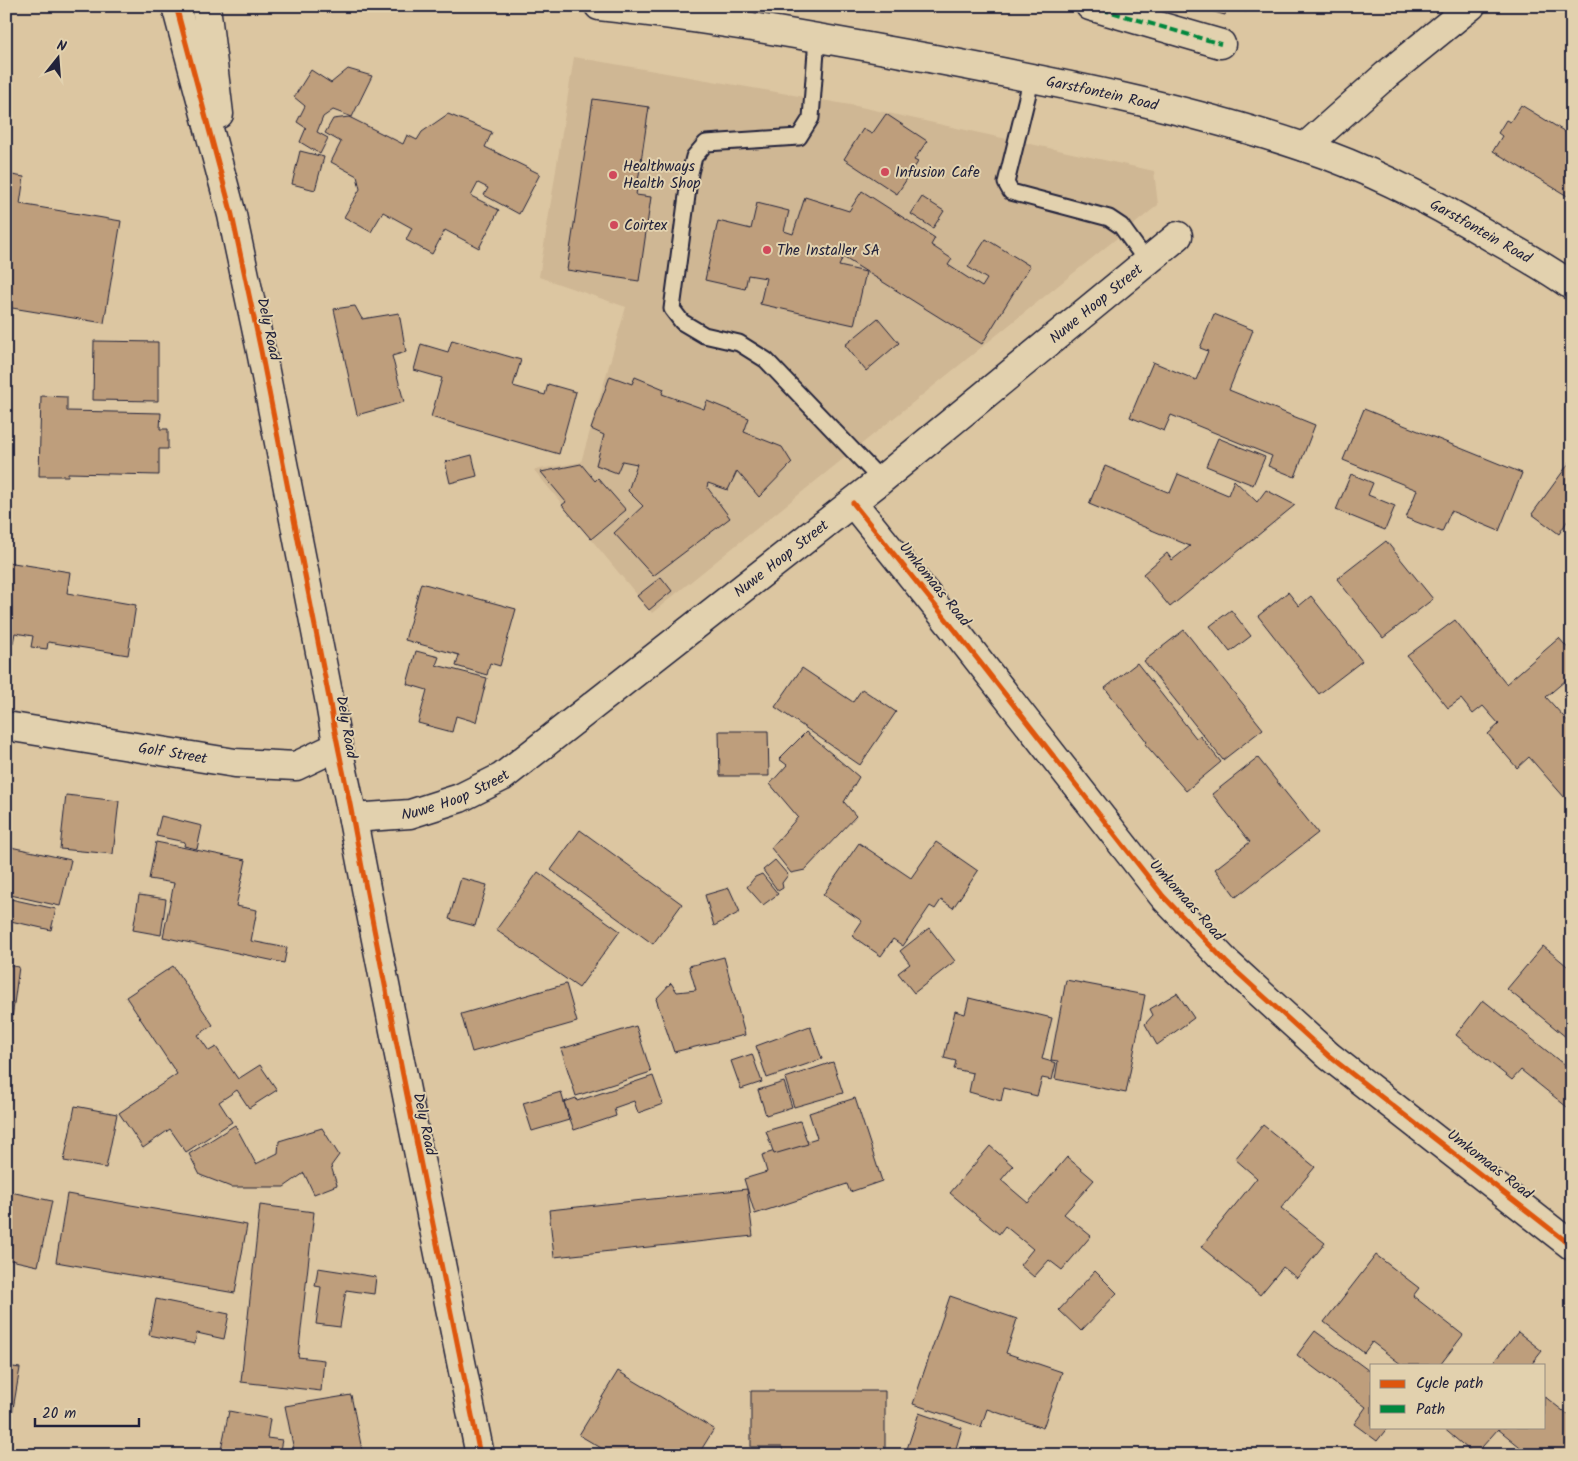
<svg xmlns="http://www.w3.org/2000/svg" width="1578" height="1461" font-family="Kalam,sans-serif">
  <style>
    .built { fill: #cfb794 }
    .building { fill: #be9e7b; stroke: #22223b }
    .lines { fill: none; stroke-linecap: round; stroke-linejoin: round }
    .lane-casing { stroke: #22223b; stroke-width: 19 }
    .street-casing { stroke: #22223b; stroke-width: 31 }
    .secondary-casing { stroke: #22223b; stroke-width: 31 }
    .lane { stroke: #e2d1ae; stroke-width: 15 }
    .street { stroke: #e2d1ae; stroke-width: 28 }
    .secondary { stroke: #e2d1ae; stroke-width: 28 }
    .quiet { stroke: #00873e; stroke-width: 4; stroke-dasharray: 8 4; stroke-linecap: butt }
    .cycleway-casing { stroke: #e2d1ae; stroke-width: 8 }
    .cycleway { stroke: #de560e; stroke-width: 5 }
    .poi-dot { fill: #d1495b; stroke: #e2d1ae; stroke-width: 2 }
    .labels { text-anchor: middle; stroke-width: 4; stroke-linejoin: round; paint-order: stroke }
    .street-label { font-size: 15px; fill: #22223b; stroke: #e2d1ae }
    .poi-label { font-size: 15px; fill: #22223b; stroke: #e2d1ae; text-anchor: start }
  </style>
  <rect width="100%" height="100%" fill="#dcc6a1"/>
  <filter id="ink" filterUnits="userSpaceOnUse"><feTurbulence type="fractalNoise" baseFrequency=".02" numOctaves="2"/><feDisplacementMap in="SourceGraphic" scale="10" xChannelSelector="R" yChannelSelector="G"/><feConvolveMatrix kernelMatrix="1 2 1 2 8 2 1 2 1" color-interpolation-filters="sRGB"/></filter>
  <g filter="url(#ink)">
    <polygon class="built" points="574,57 856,106 1154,171 1158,205 652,613 534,470 581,462 626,307 539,277"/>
    <g class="building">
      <polygon points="1133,6 1164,6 1161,15"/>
      <polygon points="1193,6 1227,6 1225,15"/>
      <polygon points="1228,6 1248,6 1246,12"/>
      <polygon points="348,69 372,76 352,117 333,110 323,117 317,132 328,138 320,154 300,142 306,128 297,122 305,106 294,97 311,70 331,83"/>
      <polygon points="593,99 649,107 636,195 651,197 639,281 567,270"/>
      <polygon points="1521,105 1572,136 1572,196 1569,197 1493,151 1502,136 1498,133 1506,120 1510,122"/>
      <polygon points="448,114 492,132 485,147 540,174 519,214 484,195 488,188 478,183 471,196 499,210 479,248 445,230 432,254 406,240 412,228 383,212 371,232 344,217 360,189 357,176 331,162 341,142 325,133 333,119 349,117 403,144 407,135 417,140 422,132"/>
      <polygon points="886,114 927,141 914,160 918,162 897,194 844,159 863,129 872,134"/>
      <polygon points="300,151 324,157 315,190 292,184"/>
      <polygon points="6,174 24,177 20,204 121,221 104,323 6,307"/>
      <polygon points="862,191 935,238 931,245 952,259 948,265 982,287 987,279 968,267 986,239 1030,266 982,344 843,257 839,266 866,272 854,325 760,304 766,278 748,275 745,289 705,280 718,221 751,229 757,203 789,211 784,231 793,234 805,197 849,211"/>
      <polygon points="922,197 944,211 933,228 911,214"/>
      <polygon points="355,306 362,319 399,313 406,352 392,356 404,402 357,415 334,309"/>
      <polygon points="1214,314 1253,330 1229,390 1315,425 1295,477 1268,466 1272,456 1171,415 1164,431 1130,417 1153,362 1196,380 1208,351 1200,348"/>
      <polygon points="878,318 899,343 866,371 845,345"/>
      <polygon points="452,340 521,360 513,386 545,395 548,384 576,392 559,454 431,417 442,378 414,370 421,344 448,352"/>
      <polygon points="94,341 158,342 158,401 93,400"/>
      <polygon points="610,376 632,384 635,377 664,389 662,394 704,409 707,401 749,418 744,432 782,447 792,463 759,497 737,471 728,490 708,483 707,487 730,518 653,576 614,533 643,506 628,491 637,464 622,461 617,473 596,465 604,435 591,429"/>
      <polygon points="41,396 67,397 67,411 161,413 160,429 168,429 168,449 159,449 159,475 68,473 68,476 39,476"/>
      <polygon points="1364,409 1522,473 1499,531 1451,511 1442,532 1406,518 1417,490 1343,460"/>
      <polygon points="1218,438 1265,457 1253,485 1206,466"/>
      <polygon points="472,455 477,476 450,483 445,462"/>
      <polygon points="1572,459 1572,523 1568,520 1559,534 1532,514"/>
      <polygon points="581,464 595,481 598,478 626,510 591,539 562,505 566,502 541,472"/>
      <polygon points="1105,466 1170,493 1178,474 1228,495 1234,480 1257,502 1266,490 1295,505 1170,607 1143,574 1167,553 1172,560 1190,546 1089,504"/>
      <polygon points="1351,474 1373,483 1368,495 1395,506 1385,530 1336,510"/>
      <polygon points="1386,541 1433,599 1383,638 1337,579"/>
      <polygon points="7,562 70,572 67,593 136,605 128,655 48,642 47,649 31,647 33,636 15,633 13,643 6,641"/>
      <polygon points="661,577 672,591 649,610 637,596"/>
      <polygon points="421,583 516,609 500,666 490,663 487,675 456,666 459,655 405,640"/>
      <polygon points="1288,592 1299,606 1311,596 1362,661 1319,694 1258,616"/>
      <polygon points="1231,610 1251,636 1230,652 1210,626"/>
      <polygon points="1455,620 1506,684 1559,638 1572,653 1572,675 1546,697 1572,726 1572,806 1529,757 1517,768 1488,734 1499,724 1483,706 1473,714 1461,699 1448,708 1407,656"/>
      <polygon points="1184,630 1263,729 1223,760 1144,661"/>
      <polygon points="416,651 439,657 436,665 487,678 476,722 456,716 452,732 418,723 427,690 407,684"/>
      <polygon points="1137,663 1196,738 1200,736 1221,762 1186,791 1145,744 1147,742 1105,688"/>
      <polygon points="802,668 853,702 862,689 896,712 860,765 775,707"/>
      <polygon points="719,731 768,731 769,776 720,776"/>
      <polygon points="806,732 859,777 844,802 856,816 805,870 791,873 771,848 798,817 770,784 787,765 779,759"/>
      <polygon points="1258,758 1318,833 1236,897 1215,869 1250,842 1212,794"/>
      <polygon points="66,795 119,801 113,854 60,849"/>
      <polygon points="161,816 202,826 197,849 184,846 185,842 156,836"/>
      <polygon points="580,830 682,904 653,944 551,870"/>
      <polygon points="156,842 246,860 236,906 257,910 251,941 287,948 284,963 163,937 174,883 149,879"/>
      <polygon points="936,842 978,871 953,908 941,900 935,909 930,906 903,946 893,939 881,956 852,936 862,921 823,895 859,843 911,878"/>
      <polygon points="6,846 71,860 60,906 6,894"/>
      <polygon points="775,860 788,875 782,883 783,888 778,891 763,870"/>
      <polygon points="538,872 620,931 579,988 496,930"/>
      <polygon points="762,874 778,894 763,905 747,887 755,877"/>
      <polygon points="461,878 487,885 475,926 449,919"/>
      <polygon points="729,888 740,912 714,926 705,895"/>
      <polygon points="139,895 166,899 161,935 133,930"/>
      <polygon points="6,898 56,909 51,930 6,920"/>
      <polygon points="929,928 955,961 914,993 898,973 910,964 900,951"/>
      <polygon points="1543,946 1572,970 1572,1042 1507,989"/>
      <polygon points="724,957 745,1035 674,1052 656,999 671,983 677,992 696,990 689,966"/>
      <polygon points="6,965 19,967 8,1048 6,1047"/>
      <polygon points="173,966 213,1025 198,1035 209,1051 216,1047 238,1079 260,1065 277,1090 249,1108 237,1090 219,1102 232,1122 186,1152 170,1129 143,1148 119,1113 177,1074 126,997"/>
      <polygon points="1066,980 1145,995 1126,1093 1055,1079 1058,1061 1051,1060"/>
      <polygon points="566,984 577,1022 472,1052 461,1014"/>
      <polygon points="1177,993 1194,1018 1157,1045 1145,1024 1153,1015 1150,1009"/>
      <polygon points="969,998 1052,1018 1042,1059 1056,1063 1052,1080 1042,1078 1037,1096 1004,1088 1001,1101 969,1092 973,1073 954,1069 956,1061 944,1058 955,1011 965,1014"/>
      <polygon points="1483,1000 1572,1071 1572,1111 1521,1070 1512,1080 1456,1035"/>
      <polygon points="636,1026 651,1072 576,1096 561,1049"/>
      <polygon points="810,1026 822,1059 767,1078 756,1046"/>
      <polygon points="752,1054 762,1082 741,1089 731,1061"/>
      <polygon points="833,1062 843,1093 794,1107 785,1078"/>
      <polygon points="653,1076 663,1104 638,1113 634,1101 614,1108 616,1116 574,1130 564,1102 576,1098 577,1101"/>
      <polygon points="784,1082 792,1107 766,1115 758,1090"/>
      <polygon points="561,1092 569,1120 532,1131 523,1103"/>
      <polygon points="855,1098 882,1181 850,1192 847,1184 755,1214 744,1179 767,1172 762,1155 817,1138 809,1113"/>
      <polygon points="75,1106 117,1114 106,1168 64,1161"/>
      <polygon points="800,1121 808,1144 774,1154 766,1131"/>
      <polygon points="235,1125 256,1164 278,1153 279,1141 322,1128 339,1155 331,1166 337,1185 314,1194 304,1173 284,1187 231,1187 200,1175 189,1154"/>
      <polygon points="1263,1125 1315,1167 1281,1208 1325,1243 1297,1278 1283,1267 1260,1295 1201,1247 1257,1178 1235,1159"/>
      <polygon points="990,1146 1013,1166 1001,1180 1028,1203 1067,1157 1094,1180 1064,1214 1091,1236 1062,1270 1049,1260 1034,1277 1020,1265 1033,1249 1005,1226 999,1234 950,1193"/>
      <polygon points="747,1189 753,1236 554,1257 549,1210"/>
      <polygon points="6,1191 52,1201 38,1266 6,1259"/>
      <polygon points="67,1194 247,1225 235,1293 56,1262"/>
      <polygon points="260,1205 314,1212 298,1357 324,1360 321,1391 241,1382"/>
      <polygon points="1376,1255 1419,1288 1413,1296 1463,1335 1440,1365 1402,1365 1372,1342 1364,1353 1324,1322"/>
      <polygon points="318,1268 376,1277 374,1294 346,1290 340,1327 316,1324 321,1287 315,1286"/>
      <polygon points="1095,1271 1117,1293 1081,1331 1059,1310"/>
      <polygon points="950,1296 1017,1319 1006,1353 1062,1372 1043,1428 987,1409 981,1427 913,1404"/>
      <polygon points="156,1299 229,1314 224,1339 197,1333 195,1344 149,1335"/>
      <polygon points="1315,1331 1372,1373 1372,1427 1388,1427 1377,1441 1354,1424 1366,1407 1297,1355"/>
      <polygon points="1518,1332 1542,1351 1531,1365 1491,1365"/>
      <polygon points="6,1366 20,1368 6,1450"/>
      <polygon points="618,1371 714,1429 698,1455 613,1455 579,1435"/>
      <polygon points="751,1391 885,1391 885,1453 783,1453 782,1447 751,1447"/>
      <polygon points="351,1395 363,1455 295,1455 285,1406"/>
      <polygon points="1544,1396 1572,1418 1572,1455 1530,1455 1498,1429 1475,1455 1442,1427 1544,1427"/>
      <polygon points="229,1411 270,1419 267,1438 282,1440 279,1455 220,1455"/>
      <polygon points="919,1413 962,1428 954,1455 905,1455"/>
    </g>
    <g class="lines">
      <g class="lane-casing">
        <g id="lane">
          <polyline points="817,38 811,118 799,137 706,143 694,157 690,173 672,309 682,322 704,335 739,343 766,360 881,480"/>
          <polyline points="1032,77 1006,183 1011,192 1109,218 1121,226 1147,262"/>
        </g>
      </g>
      <g class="street-casing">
        <g id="street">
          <polyline points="1090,6 1221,44"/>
          <polyline points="1305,147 1386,75 1471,6"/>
          <polyline points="853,503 954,629 1163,896 1226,962 1329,1056 1572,1246"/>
          <path id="s1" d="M6,726L235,763L296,766L336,747"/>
          <path id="s2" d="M353,818L410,814L460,798L502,777L881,480L1178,236"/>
        </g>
      </g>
      <g class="secondary-casing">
        <g id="secondary">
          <path d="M176,6L232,215L261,351L330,703C336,743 346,781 353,820C393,1032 437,1243 480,1455"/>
          <polyline points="206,6 219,114"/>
          <path id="s3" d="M599,6C710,18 820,38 929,58C1055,82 1182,106 1304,147C1368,168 1435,203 1493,238C1520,253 1547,268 1572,286"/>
        </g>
      </g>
      <use href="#lane" class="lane"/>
      <use href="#street" class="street"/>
      <use href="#secondary" class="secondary"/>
      <polyline class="quiet" points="1090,6 1221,44"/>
      <g class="cycleway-casing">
        <g id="cycleway">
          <path d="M176,6L232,215L261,351L330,703C336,743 346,781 353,820C393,1032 437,1243 480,1455"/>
          <polyline points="853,503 954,629 1163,896 1226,962 1329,1056 1572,1246"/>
        </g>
      </g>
      <use href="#cycleway" class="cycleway"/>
    </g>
  </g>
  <g class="poi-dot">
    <circle cx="885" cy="172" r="5"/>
    <circle cx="613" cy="175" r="5"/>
    <circle cx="614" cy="225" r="5"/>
    <circle cx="767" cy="250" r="5"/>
  </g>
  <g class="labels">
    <g class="street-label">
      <text dy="5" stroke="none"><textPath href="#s3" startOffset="511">Garstfontein Road</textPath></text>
      <text dy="5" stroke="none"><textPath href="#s3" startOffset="916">Garstfontein Road</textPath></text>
      <text dy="5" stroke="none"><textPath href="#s2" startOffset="916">Nuwe Hoop Street</textPath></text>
      <text transform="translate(269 329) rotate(78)" y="5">Dely Road</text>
      <text dy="5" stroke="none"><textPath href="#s2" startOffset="511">Nuwe Hoop Street</textPath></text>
      <text transform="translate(935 584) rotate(51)" y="5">Umkomaas Road</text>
      <text transform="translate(347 727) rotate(80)" y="5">Dely Road</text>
      <text dy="5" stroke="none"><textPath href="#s1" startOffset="169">Golf Street</textPath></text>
      <text dy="5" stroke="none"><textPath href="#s2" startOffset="106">Nuwe Hoop Street</textPath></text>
      <text transform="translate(1187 900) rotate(48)" y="5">Umkomaas Road</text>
      <text transform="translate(425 1124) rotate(78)" y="5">Dely Road</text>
      <text transform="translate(1490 1164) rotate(38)" y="5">Umkomaas Road</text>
    </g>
    <g class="poi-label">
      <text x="623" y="171">Healthways<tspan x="623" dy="17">Health Shop</tspan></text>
      <text x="895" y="177">Infusion Cafe</text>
      <text x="624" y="230">Coirtex</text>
      <text x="777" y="255">The Installer SA</text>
    </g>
  </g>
  <rect width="1578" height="1461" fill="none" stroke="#e2d1ae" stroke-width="25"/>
  <rect x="12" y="12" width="1553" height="1436" fill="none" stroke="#22223b" stroke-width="2" filter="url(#ink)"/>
  <rect x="1370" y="1364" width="175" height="65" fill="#e2d1ae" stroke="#958b80"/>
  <rect x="1380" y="1380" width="25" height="8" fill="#de560e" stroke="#958b80"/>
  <text x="1416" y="1388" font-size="15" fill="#22223b">Cycle path</text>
  <rect x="1380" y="1405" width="25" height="8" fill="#00873e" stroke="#958b80"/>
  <text x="1416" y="1414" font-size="15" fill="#22223b">Path</text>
  <g transform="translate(58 58) rotate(17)" stroke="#e2d1ae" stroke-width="4" paint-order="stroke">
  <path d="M0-4L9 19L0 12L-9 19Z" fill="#22223b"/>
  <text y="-8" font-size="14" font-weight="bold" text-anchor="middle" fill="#22223b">N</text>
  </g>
  <path d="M35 1418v8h104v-8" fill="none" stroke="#22223b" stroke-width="2.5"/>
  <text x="42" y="1418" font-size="15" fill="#22223b" stroke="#e2d1ae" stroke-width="4" paint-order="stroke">20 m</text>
</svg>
